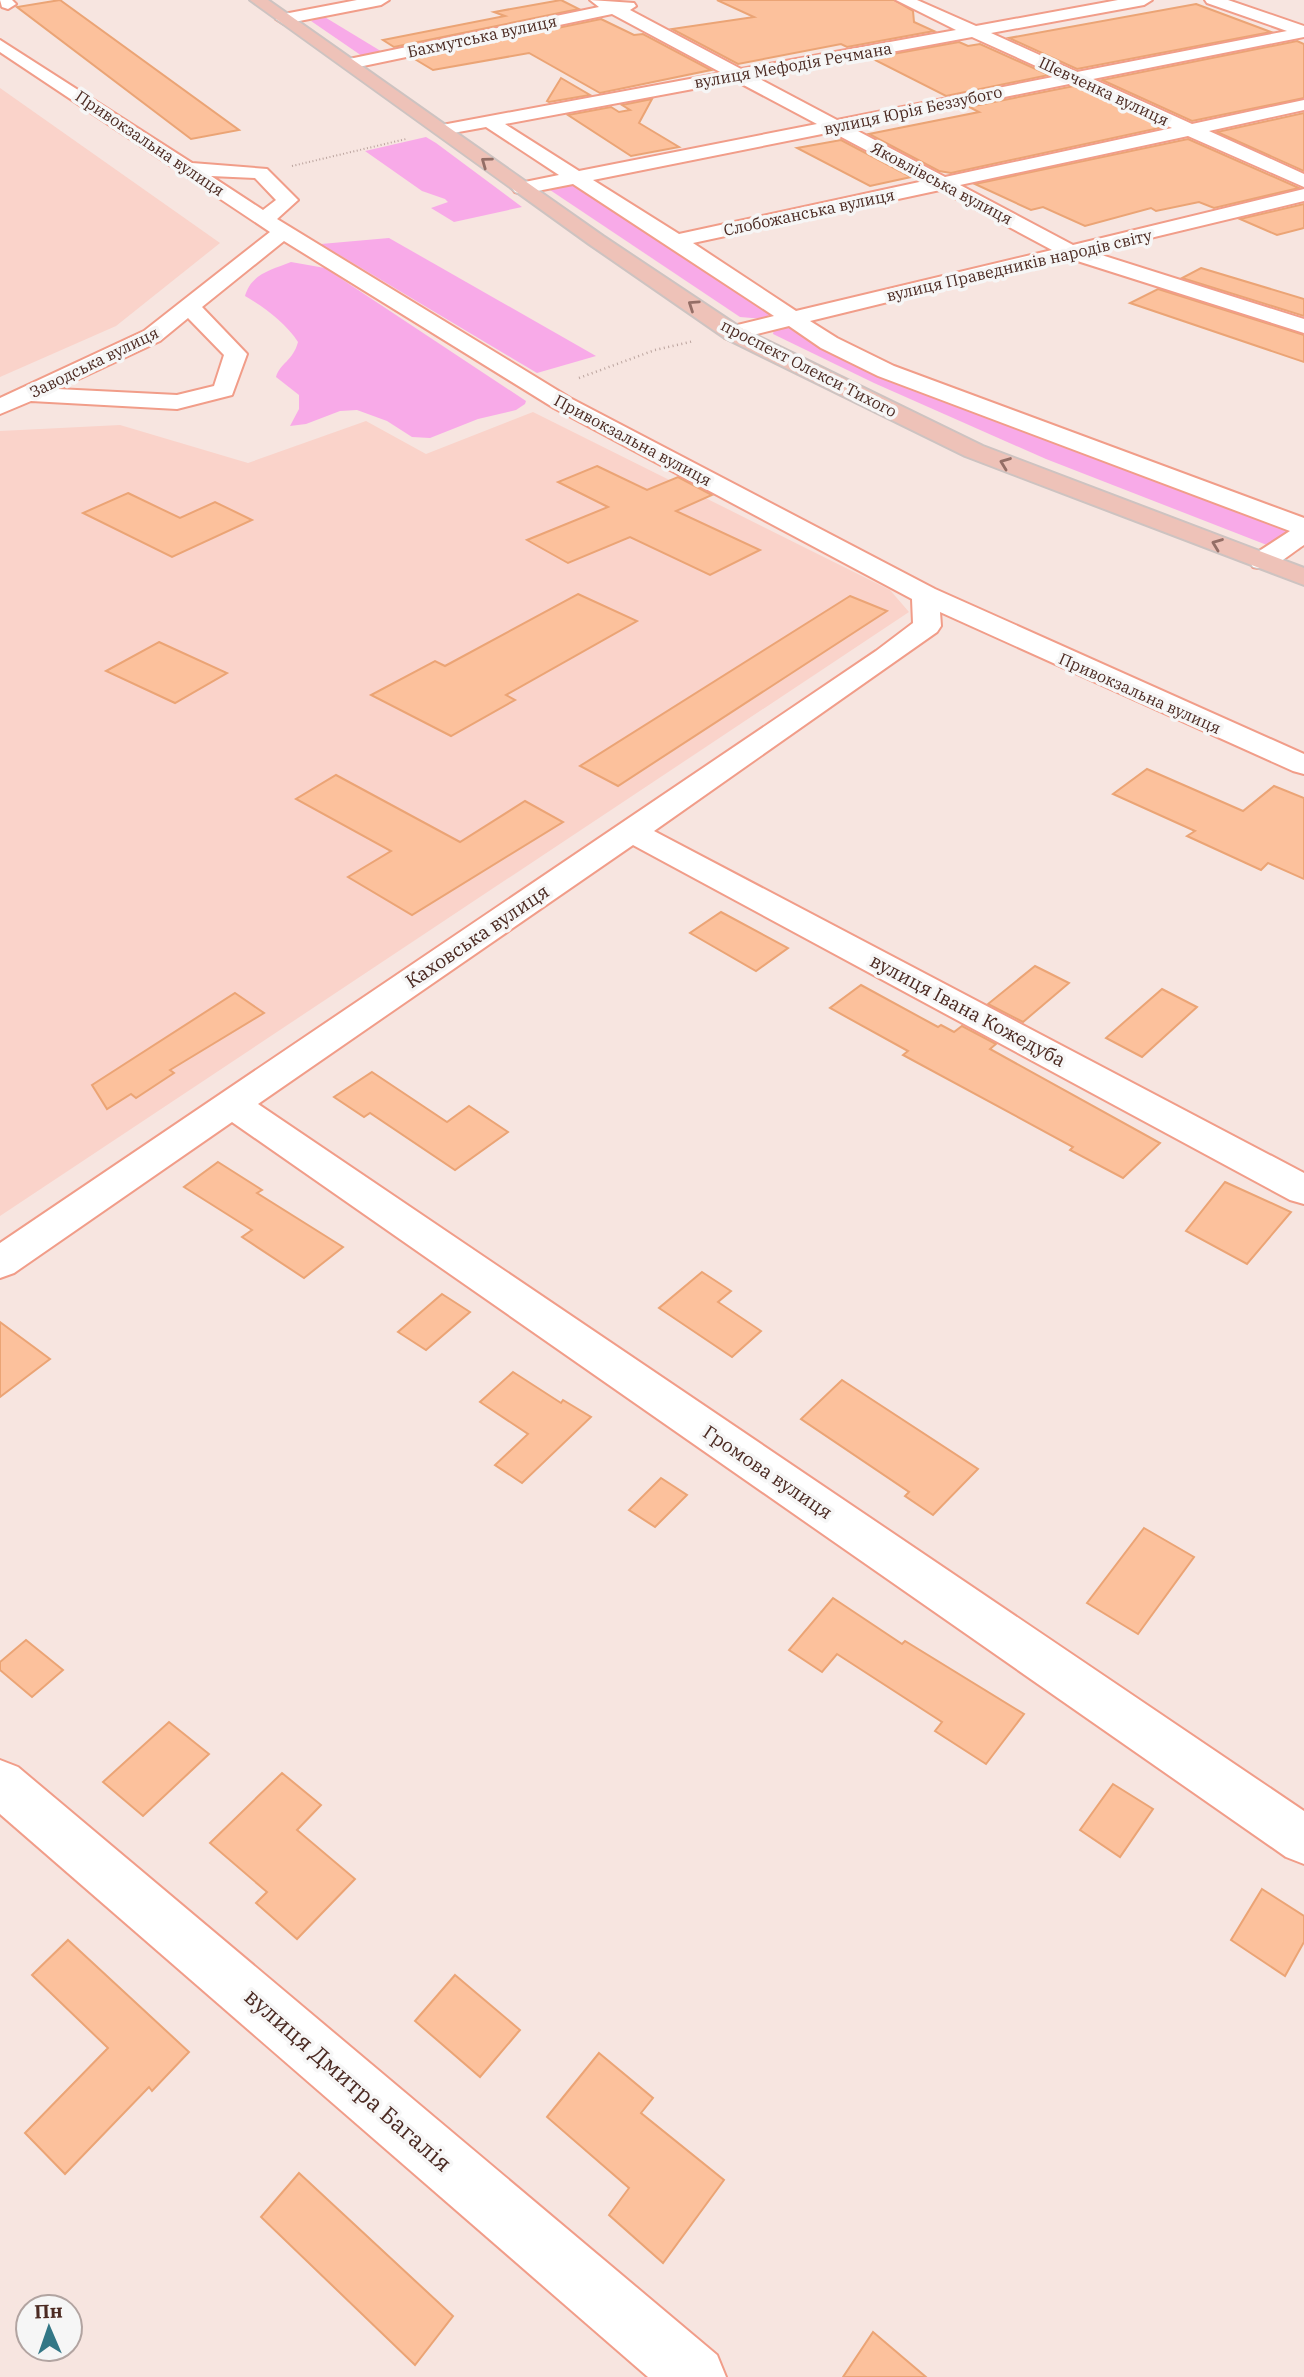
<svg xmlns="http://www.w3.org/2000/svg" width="1304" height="2377" font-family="'IBM Plex Serif',serif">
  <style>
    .built { fill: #fad3ca }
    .green { fill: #f8aae8 }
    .building { fill: #fcc19c; stroke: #eba475; stroke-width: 2 }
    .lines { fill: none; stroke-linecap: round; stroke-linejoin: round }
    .minor-casing { stroke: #f19d89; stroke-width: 4 }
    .major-casing { stroke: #cdc3c1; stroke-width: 4 }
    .path-far1 { stroke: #baa39d; stroke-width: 2; stroke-dasharray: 1 2.5; stroke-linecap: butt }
    .path { stroke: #baa39d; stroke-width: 2.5; stroke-dasharray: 1 3.5; stroke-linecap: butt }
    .minor { fill: #fff; fill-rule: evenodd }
    .major { fill: #eec2b8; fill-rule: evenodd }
    .oneway { stroke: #946e66 }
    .labels { text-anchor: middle; stroke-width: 7; stroke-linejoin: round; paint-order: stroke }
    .far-street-label { font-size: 16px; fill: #4b2a22; stroke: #f6f6f6 }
    .street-label { font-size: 19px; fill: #4b2a22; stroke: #f6f6f6 }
    .near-street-label { font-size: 23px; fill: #4b2a22; stroke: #f6f6f6 }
  </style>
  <rect width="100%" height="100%" fill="#f7e5e0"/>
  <g class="built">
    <polygon points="0,88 220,243 116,326 0,377"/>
    <polygon points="533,412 890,590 909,612 0,1216 0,431 120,425 248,463 366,421 426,454"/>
  </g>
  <g class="green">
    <polygon points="323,16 384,53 362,56 311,21"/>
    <polygon points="426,137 436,143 522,207 454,222 431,208 448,202 445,199 422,191 365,151"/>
    <polygon points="574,183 775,315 765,319 740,317 550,190"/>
    <polygon points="389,238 596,356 537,373 321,244"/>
    <path d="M291,262L325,268L526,401L525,404L516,410L478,419L430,438L412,437L387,421L357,410L340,411L306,424L290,426L299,409V395L276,377C280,363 293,361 298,342C286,323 264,307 245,296C251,274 271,270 291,262Z"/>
    <polygon points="783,327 803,330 1300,530 1272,547 1046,459 874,383 773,334 774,329"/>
  </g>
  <g class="building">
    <polygon points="60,0 239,130 191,139 17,7"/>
    <polygon points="561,0 579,9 394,47 383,40 505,16 494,12"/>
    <polygon points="717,0 894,0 913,11 914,22 934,31 847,47 841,44 738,64 672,29 754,17"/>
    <polygon points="1196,4 1271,32 1077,69 1009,38"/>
    <polygon points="601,19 634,35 643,34 711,70 600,93 529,53 433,70 413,58"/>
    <polygon points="1297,41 1304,44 1304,98 1192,121 1102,80"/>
    <polygon points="959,42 968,46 980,44 1049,75 946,96 871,58"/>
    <polygon points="561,78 590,95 549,102 547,101"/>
    <polygon points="1074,86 1164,127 951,173 939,171 869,134 979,112 969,107"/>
    <polygon points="652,99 639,123 679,147 631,156 568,115 611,107 619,112 630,110 622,105"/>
    <polygon points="1304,113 1304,171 1217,132"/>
    <polygon points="1188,139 1299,188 1214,208 1199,202 1156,211 1151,208 1085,226 1043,207 1031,210 975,184"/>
    <polygon points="841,140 911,177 870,186 797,148"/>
    <polygon points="1304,204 1304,228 1277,235 1240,219"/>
    <polygon points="1201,268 1304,299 1304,316 1182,278"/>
    <polygon points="1158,289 1304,335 1304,362 1130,303"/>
    <polygon points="597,466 647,490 678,477 712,495 676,511 760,550 710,575 630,537 568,563 527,540 608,507 558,482"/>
    <polygon points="128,493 180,518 215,502 252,520 172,557 83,513"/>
    <polygon points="578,594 637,621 506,695 515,700 451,736 371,695 435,661 445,666"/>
    <polygon points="850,596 887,611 618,786 580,766"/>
    <polygon points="159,642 227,673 175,703 106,671"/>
    <polygon points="1147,769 1243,811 1274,786 1304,798 1304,879 1268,863 1261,870 1187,836 1195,831 1113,794"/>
    <polygon points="336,775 460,842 525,801 563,822 412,915 348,877 391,851 296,799"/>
    <polygon points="721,912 788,948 756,971 690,933"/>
    <polygon points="1035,966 1069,983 1023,1022 988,1004"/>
    <polygon points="861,985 938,1027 941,1025 954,1032 962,1026 996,1044 990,1049 1160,1143 1123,1178 1070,1150 1073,1147 903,1055 908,1051 830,1008"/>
    <polygon points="1162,989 1197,1007 1142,1057 1106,1038"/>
    <polygon points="235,993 264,1013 170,1070 174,1073 136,1098 131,1094 107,1109 92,1085"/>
    <polygon points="372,1072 447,1122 469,1106 508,1132 455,1170 370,1113 364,1117 334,1097"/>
    <polygon points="218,1162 262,1190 257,1193 343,1247 304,1278 242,1237 252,1230 184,1187"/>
    <polygon points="1225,1182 1291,1212 1247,1264 1186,1231"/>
    <polygon points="702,1272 731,1291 718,1302 761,1331 732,1357 659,1308"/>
    <polygon points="442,1294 470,1312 426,1350 398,1332"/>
    <polygon points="0,1322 50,1359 0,1397"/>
    <polygon points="513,1372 561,1403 563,1400 591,1417 522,1483 495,1465 528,1434 480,1402"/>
    <polygon points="842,1380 978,1469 933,1515 905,1496 909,1492 801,1419"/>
    <polygon points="661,1478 687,1495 655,1527 629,1510"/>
    <polygon points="1144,1528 1194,1557 1138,1634 1087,1603"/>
    <polygon points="833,1598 902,1644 905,1641 1024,1714 986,1764 935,1731 942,1722 837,1654 822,1672 789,1650"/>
    <polygon points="26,1640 63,1670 32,1697 0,1670 0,1662"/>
    <polygon points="169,1722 209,1754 143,1816 103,1782"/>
    <polygon points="282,1773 321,1805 297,1830 355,1879 297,1939 256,1903 267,1892 210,1843"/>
    <polygon points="1113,1784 1153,1809 1120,1857 1080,1830"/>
    <polygon points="1262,1889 1304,1916 1304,1942 1285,1976 1231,1940"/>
    <polygon points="68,1940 189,2052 152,2091 149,2087 65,2174 25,2133 108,2048 32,1975"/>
    <polygon points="455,1975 520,2030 480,2077 415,2021"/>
    <polygon points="599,2053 653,2098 641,2113 724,2180 663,2263 609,2215 629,2188 547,2117"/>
    <polygon points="299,2173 453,2316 415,2365 261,2217"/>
    <polygon points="873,2332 926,2377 843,2377"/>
  </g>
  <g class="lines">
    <g class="minor-casing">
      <g id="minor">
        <polygon points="0,0 12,0 16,4 8,9 2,7"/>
        <polygon points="357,0 389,0 381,5 284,24 276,19 284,14"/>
        <path d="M590,0L634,3L636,6L630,10L741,69L956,30L896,0H917L976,26L1118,0H1152L1144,5L991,33L1077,72L1287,31L1207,3L1205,0H1228L1304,26V37L1093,79L1192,124L1304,100V110L1209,131L1304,174V187L1188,136L960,185L1073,245L1304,189V201L1092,252L1304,319V333L1068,258L810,321L837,338L894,366L1304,518V545C1288,555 1273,572 1253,567L1249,561L1253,555L1290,531L878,376L821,348L789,326L733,340L725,338L722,333L725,328L774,316L573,184L522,194L515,192L512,188L515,184L559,175L486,127L442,135L433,130L442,125L722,73L612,14L349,69L341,64L349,59L599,7ZM972,37L1058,76L837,120L756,77ZM736,81L817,124L579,171L505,124ZM1074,83L1172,128L945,177L852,128ZM832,132L924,181L679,234L593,180ZM940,190L1052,250L796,311L693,243Z"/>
        <path d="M0,40L192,163L267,169L298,200L277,219L570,398L935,589L1304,754V774L1293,771L940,612L941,626L937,632L654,831L1304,1173V1204L1290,1200L633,845L258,1104L1304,1811V1864L1286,1857L232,1122L14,1273L0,1278V1243L876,651L913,623L912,599L554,408L284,241L202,307L247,354L232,395L177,409L31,401L0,414V398L144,331L270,232L0,52ZM211,176L255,178L276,200L263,210ZM188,318L224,355L214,386L177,395L57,389L160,341Z"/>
        <polygon points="0,1760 18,1767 717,2355 726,2377 648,2377 0,1814"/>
      </g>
    </g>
    <g class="major-casing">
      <polygon id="major" points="250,0 268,0 603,236 741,328 983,446 1304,568 1304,585 965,456 725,338 589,244"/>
    </g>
    <polyline class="path-far1" points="292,166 406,139"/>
    <polyline class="path" points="579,378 655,350 694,341"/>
    <use href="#minor" class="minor"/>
    <use href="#major" class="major"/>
  </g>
  <defs><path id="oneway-chevron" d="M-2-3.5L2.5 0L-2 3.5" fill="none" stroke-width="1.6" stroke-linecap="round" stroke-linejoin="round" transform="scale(1.75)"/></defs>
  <g class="oneway">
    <use href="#oneway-chevron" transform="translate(486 162) rotate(-144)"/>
    <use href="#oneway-chevron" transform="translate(693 305) rotate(-146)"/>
    <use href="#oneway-chevron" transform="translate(1005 463) rotate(-159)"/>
    <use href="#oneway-chevron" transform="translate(1217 544) rotate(-159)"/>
  </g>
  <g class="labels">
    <g class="far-street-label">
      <text transform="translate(482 36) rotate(-12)" y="6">Бахмутська вулиця</text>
      <text transform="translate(793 65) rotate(-10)" y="6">вулиця Мефодія Речмана</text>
      <text transform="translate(1104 91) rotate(25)" y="6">Шевченка вулиця</text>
      <text transform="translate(913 110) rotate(-12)" y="6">вулиця Юрія Беззубого</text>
      <text transform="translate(150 143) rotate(34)" y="6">Привокзальна вулиця</text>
      <text transform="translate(942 183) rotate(28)" y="6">Яковлівська вулиця</text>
      <text transform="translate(809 212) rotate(-12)" y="6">Слобожанська вулиця</text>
      <text transform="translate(1019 265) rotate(-13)" y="6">вулиця Праведників народів світу</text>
      <text transform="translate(94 362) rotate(-26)" y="6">Заводська вулиця</text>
      <text transform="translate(809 368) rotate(27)" y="6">проспект Олекси Тихого</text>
      <text transform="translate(633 440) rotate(28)" y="6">Привокзальна вулиця</text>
      <text transform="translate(1140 693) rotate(24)" y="6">Привокзальна вулиця</text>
    </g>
    <g class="street-label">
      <text transform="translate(477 936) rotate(-34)" y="7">Каховська вулиця</text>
      <text transform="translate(968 1010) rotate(28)" y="7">вулиця Івана Кожедуба</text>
      <text transform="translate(768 1472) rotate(34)" y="7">Громова вулиця</text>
    </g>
    <g class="near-street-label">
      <text transform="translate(348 2080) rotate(41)" y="8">вулиця Дмитра Багалія</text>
    </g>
  </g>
  <g transform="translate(49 2328) rotate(358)"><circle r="33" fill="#f6f6f6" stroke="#b2a4a1" stroke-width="2"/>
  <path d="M0-5L12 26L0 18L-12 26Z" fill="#337786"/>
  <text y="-10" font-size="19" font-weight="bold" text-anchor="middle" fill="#4b2a22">Пн</text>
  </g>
</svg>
